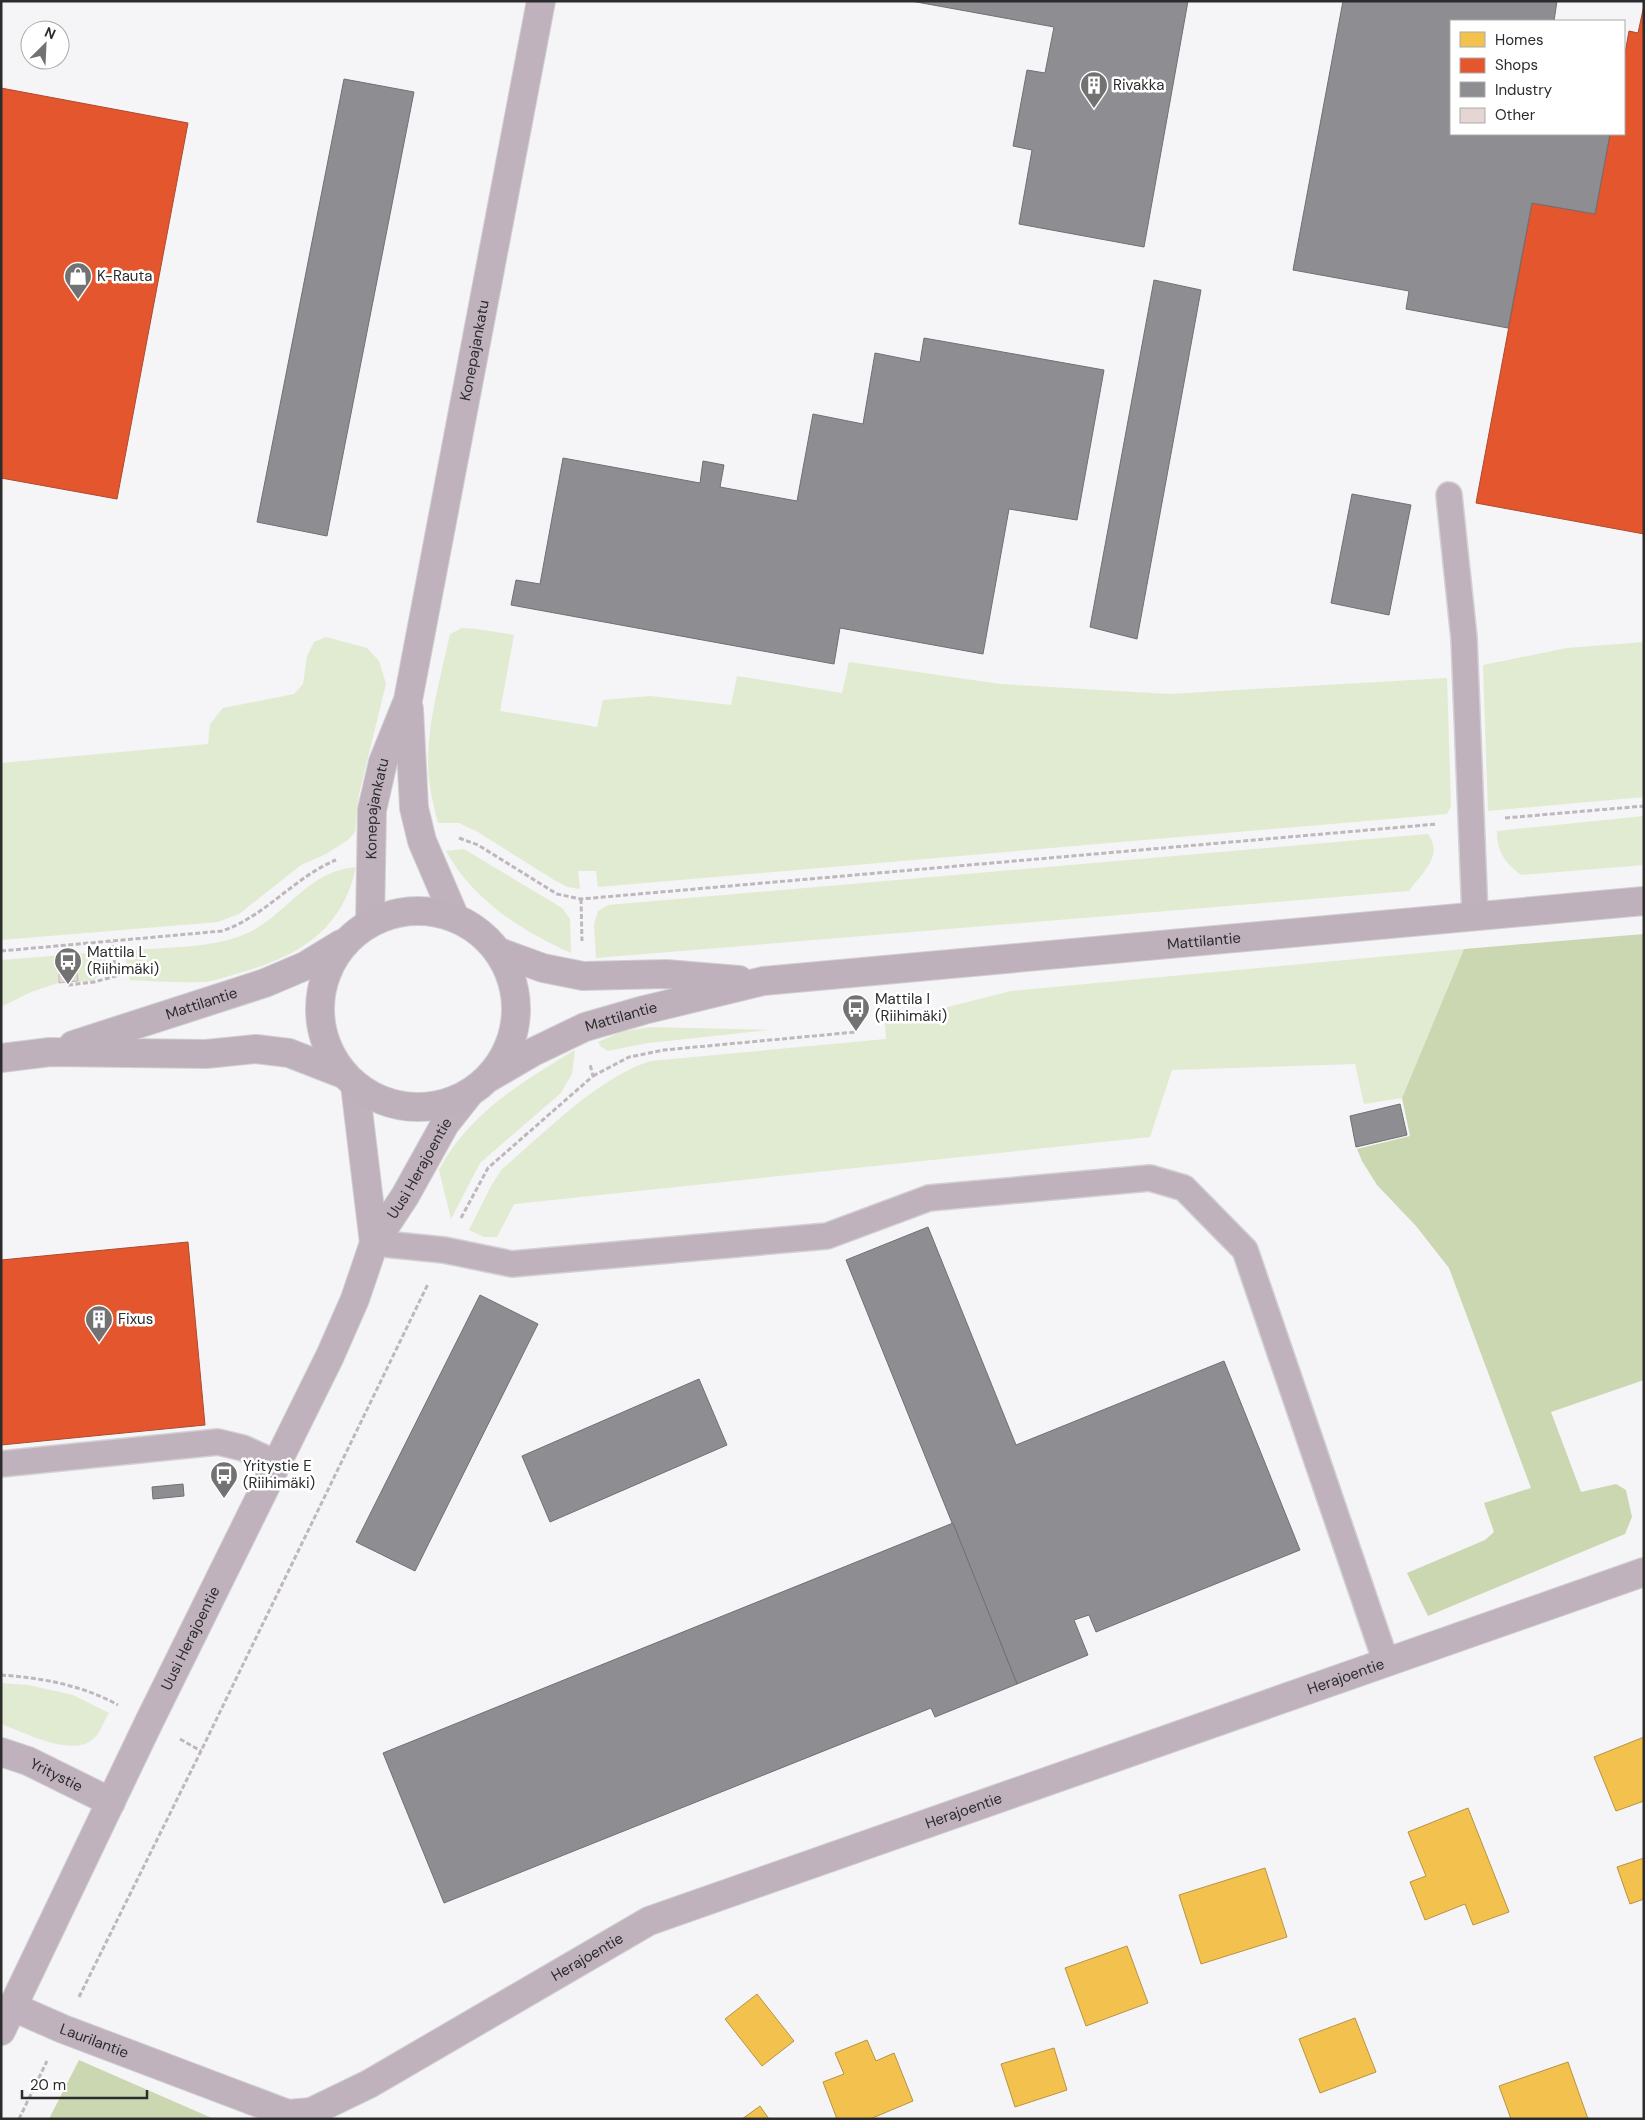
<svg xmlns="http://www.w3.org/2000/svg" width="1645" height="2120" font-family="'DM Sans',sans-serif">
  <style>
    .green { fill: #e1ebd1 }
    .forest { fill: #cad7b1 }
    .homes { fill: #f2c14e; stroke: #b79444 }
    .shops { fill: #e4572e; stroke: #ad4a2e }
    .industry { fill: #8d8d92; stroke: #707074 }
    .building { fill: #e5d5d3; stroke: #bdbcbd }
    .lines { fill: none; stroke-linecap: round; stroke-linejoin: round }
    .lane-casing { stroke: #d1d0d2; stroke-width: 28 }
    .street-casing { stroke: #d1d0d2; stroke-width: 30 }
    .secondary-casing { stroke: #d1d0d2; stroke-width: 30 }
    .path { stroke: #beb7bd; stroke-width: 3; stroke-dasharray: 5 2.5; stroke-linecap: butt }
    .lane { stroke: #bfb2bd; stroke-width: 25 }
    .street { stroke: #bfb2bd; stroke-width: 28 }
    .secondary { stroke: #beb1bc; stroke-width: 28 }
    .labels { text-anchor: middle; stroke-width: 5; stroke-linejoin: round; paint-order: stroke }
    .poi-label { font-size: 15px; fill: #2d2c2d; stroke: #fff; text-anchor: start }
    .street-label { font-size: 15px; fill: #2d2c2d; stroke: #fff }
  </style>
  <rect width="100%" height="100%" fill="#f5f4f6"/>
  <g class="green">
    <path d="M462,628L477,629L514,635L500,711L597,727L603,700L650,696L731,705L737,676L842,693L849,662L1000,684L1169,694L1447,678L1451,806L1447,814L598,887L596,871H578L580,889L568,887L554,880L478,832L459,823H438C433,803 428,783 428,762C428,719 441,676 450,634Z"/>
    <polygon points="326,637 367,648 379,661 386,684 359,794 355,832 348,840 326,854 301,865 239,914 218,922 1,940 1,763 208,744 210,724 223,708 294,694 303,684 307,656 314,642"/>
    <polygon points="1644,642 1644,797 1488,811 1483,665 1567,648"/>
    <path d="M1644,816V865L1521,875C1505,863 1497,852 1497,831Z"/>
    <path d="M1428,834C1444,856 1422,873 1409,891L596,958L594,924L598,911L608,905Z"/>
    <path d="M464,849L562,908L570,919L571,953C520,930 473,900 446,851Z"/>
    <path d="M356,867C342,931 299,956 239,973C227,976 214,982 202,982C178,983 153,981 130,980L124,951C161,947 209,949 243,935C286,918 304,872 356,867Z"/>
    <path d="M1464,949L1402,1098L1364,1104L1355,1064L1172,1070L1150,1137L514,1204L497,1237H484L469,1230L491,1186L502,1169C545,1133 598,1077 651,1061L886,1039L885,1023L1011,991Z"/>
    <polygon points="101,952 106,960 102,973 93,981 58,983 31,992 1,1007 1,960"/>
    <polygon points="650,1027 769,1030 648,1043 608,1051 601,1047 598,1042 621,1032"/>
    <path d="M575,1050L572,1074L561,1093L480,1163L451,1219L439,1170C468,1114 522,1082 575,1050Z"/>
    <path d="M1,1683L28,1685L73,1695L109,1713C104,1720 100,1734 93,1739C72,1758 24,1732 1,1724Z"/>
  </g>
  <g class="forest">
    <polygon points="1644,934 1644,1380 1551,1412 1581,1492 1616,1484 1626,1490 1632,1517 1625,1534 1428,1616 1407,1573 1485,1540 1494,1532 1484,1503 1531,1488 1449,1268 1416,1226 1377,1185 1362,1161 1357,1149 1410,1136 1402,1098 1464,949"/>
    <polygon points="79,2060 214,2119 49,2119"/>
  </g>
  <g class="homes">
    <polygon points="1644,1737 1644,1801 1616,1811 1594,1757"/>
    <polygon points="1468,1808 1509,1912 1473,1925 1465,1904 1425,1920 1410,1882 1426,1876 1408,1832"/>
    <polygon points="1644,1858 1644,1899 1630,1904 1617,1867"/>
    <polygon points="1265,1868 1287,1937 1201,1964 1179,1895"/>
    <polygon points="1127,1946 1148,2003 1086,2026 1065,1968"/>
    <polygon points="757,1994 794,2041 762,2066 725,2019"/>
    <polygon points="1355,2018 1376,2072 1320,2093 1299,2039"/>
    <polygon points="867,2040 876,2061 894,2053 913,2101 870,2119 837,2119 823,2082 844,2074 835,2053"/>
    <polygon points="1054,2048 1067,2090 1015,2107 1001,2064"/>
    <polygon points="1568,2062 1588,2119 1511,2119 1499,2086"/>
    <polygon points="760,2106 769,2119 742,2119"/>
  </g>
  <g class="shops">
    <polygon points="1644,5 1644,534 1476,503 1532,203 1595,214 1610,134 1624,134 1624,59 1629,31 1638,33"/>
    <polygon points="1,88 188,123 117,499 1,478"/>
    <polygon points="188,1242 205,1425 1,1445 1,1260"/>
  </g>
  <g class="industry">
    <polygon points="911,1 1188,1 1144,247 1019,224 1032,150 1013,146 1027,70 1045,73 1054,27"/>
    <polygon points="1343,1 1557,1 1554,21 1451,21 1451,134 1610,134 1595,214 1532,203 1508,328 1406,309 1409,291 1293,270"/>
    <polygon points="344,79 414,92 327,536 257,522"/>
    <polygon points="1154,280 1201,290 1137,639 1090,627"/>
    <polygon points="924,338 1104,370 1077,520 1009,509 983,654 840,628 834,664 511,605 516,580 540,584 563,458 700,483 703,461 724,465 720,487 797,501 813,414 863,424 875,353 920,362"/>
    <polygon points="1352,494 1411,505 1389,615 1331,603"/>
    <polygon points="1400,1104 1407,1135 1356,1147 1350,1116"/>
    <polygon points="928,1227 1016,1445 1224,1361 1300,1550 1096,1632 1089,1615 1074,1620 1088,1655 1017,1684 846,1260"/>
    <polygon points="480,1295 538,1324 415,1571 356,1542"/>
    <polygon points="699,1379 727,1445 550,1522 522,1456"/>
    <polygon points="183,1484 184,1496 153,1499 152,1487"/>
    <polygon points="953,1523 1017,1684 935,1717 931,1708 444,1903 383,1753"/>
  </g>
  <polygon class="building" points="77,973 78,981 59,983 59,974"/>
  <g class="lines">
    <g class="lane-casing">
      <g id="lane">
        <polyline points="1449,495 1464,638 1475,916"/>
        <polyline points="374,1243 444,1250 512,1264 827,1236 929,1198 1150,1178 1184,1188 1245,1250 1386,1662"/>
        <polyline points="1,1464 218,1442 243,1448 278,1464"/>
      </g>
    </g>
    <g class="street-casing">
      <g id="street">
        <polyline points="409,709 414,808 422,841 455,918"/>
        <path id="s1" d="M370,923L372,810L383,762L408,700L541,1"/>
        <polyline points="355,1085 374,1243"/>
        <path id="s2" d="M1,1752L28,1761L111,1802"/>
        <path id="s3" d="M13,2007L63,2029L288,2114L311,2112L369,2084L649,1921L1644,1572"/>
        <path id="s4" d="M1,2031L149,1722L330,1356L355,1299L374,1243L405,1196L445,1124L468,1095"/>
      </g>
    </g>
    <g class="secondary-casing">
      <g id="secondary">
        <circle cx="418" cy="1009" r="98"/>
        <polyline points="499,952 543,968 583,976 666,974 739,980"/>
        <path id="s5" d="M73,1045L265,983L305,966L341,944"/>
        <polyline points="1,1058 50,1052 206,1054 256,1049 289,1053 343,1074"/>
        <path id="s6" d="M490,1077L533,1052L585,1027L644,1010L763,981L1644,901"/>
      </g>
    </g>
    <g class="path">
      <polyline points="1505,818 1644,806"/>
      <polyline points="459,838 478,845 557,894 581,899 1437,824"/>
      <polyline points="581,899 582,941"/>
      <path d="M1,951L222,931C266,916 293,878 336,860"/>
      <polyline points="68,985 94,982 116,976 112,942"/>
      <polyline points="593,1076 629,1057 664,1050 856,1032"/>
      <polyline points="461,1218 488,1168 593,1076 590,1064"/>
      <path d="M1,1675C42,1678 82,1685 118,1705"/>
      <polyline points="180,1739 201,1751"/>
      <polyline points="79,1997 201,1751 428,1284"/>
      <polyline points="19,2119 47,2061"/>
    </g>
    <use href="#lane" class="lane"/>
    <use href="#street" class="street"/>
    <use href="#secondary" class="secondary"/>
  </g>
  <defs>
    <g id="building-pin" transform="scale(1.4375)"><path d="M0 17L-7.5 6A9.5 9.5 0 1 1 7.5 6Z" fill="#737273" stroke="#fff"/><path d="M-4-6H4V6H1V3H-1V6H-4ZM-2.5-4.3h1.7v1.8h-1.7ZM.8-4.3h1.7v1.8H.8ZM-2.5-1h1.7V.8h-1.7ZM.8-1h1.7V.8H.8Z" fill="#fff"/></g>
    <g id="shop-pin" transform="scale(1.4375)"><path d="M0 17L-7.5 6A9.5 9.5 0 1 1 7.5 6Z" fill="#737273" stroke="#fff"/><path d="M-5-2.5h2.3a2.7 3.5 0 0 1 5.4 0H5L5.5 6h-11ZM-1.5-2.5h3a1.5 2.3 0 0 0-3 0Z" fill="#fff"/></g>
    <g id="bus-pin" transform="scale(1.4375)"><path d="M0 17L-7.5 6A9.5 9.5 0 1 1 7.5 6Z" fill="#737273" stroke="#fff"/><path d="M-5-6H5V4H4V6H2V4H-2V6H-4V4H-5ZM-3.5-4V0h7V-4ZM-3.5 1.2v1.5H-2V1.2ZM2 1.2v1.5H3.5V1.2Z" fill="#fff"/></g>
  </defs>
  <g fill-rule="evenodd">
    <use href="#building-pin" x="1094" y="85"/>
    <use href="#shop-pin" x="78" y="276"/>
    <use href="#bus-pin" x="68" y="961"/>
    <use href="#bus-pin" x="856" y="1008"/>
    <use href="#building-pin" x="99" y="1319"/>
    <use href="#bus-pin" x="224" y="1475"/>
  </g>
  <g class="labels">
    <g class="poi-label">
      <text x="1113" y="90">Rivakka</text>
      <text x="97" y="281">K-Rauta</text>
      <text x="87" y="957">Mattila L<tspan x="87" dy="17">(Riihimäki)</tspan></text>
      <text x="875" y="1004">Mattila I<tspan x="875" dy="17">(Riihimäki)</tspan></text>
      <text x="118" y="1324">Fixus</text>
      <text x="243" y="1471">Yritystie E<tspan x="243" dy="17">(Riihimäki)</tspan></text>
    </g>
    <g class="street-label">
      <text dy="5" stroke="none"><textPath href="#s1" startOffset="585">Konepajankatu</textPath></text>
      <text dy="5" stroke="none"><textPath href="#s1" startOffset="115">Konepajankatu</textPath></text>
      <text dy="5" stroke="none"><textPath href="#s6" startOffset="734">Mattilantie</textPath></text>
      <text dy="5" stroke="none"><textPath href="#s5" startOffset="135">Mattilantie</textPath></text>
      <text dy="5" stroke="none"><textPath href="#s6" startOffset="145">Mattilantie</textPath></text>
      <text dy="5" stroke="none"><textPath href="#s4" startOffset="960">Uusi Herajoentie</textPath></text>
      <text dy="5" stroke="none"><textPath href="#s4" startOffset="436">Uusi Herajoentie</textPath></text>
      <text dy="5" stroke="none"><textPath href="#s3" startOffset="1445">Herajoentie</textPath></text>
      <text dy="5" stroke="none"><textPath href="#s2" startOffset="60">Yritystie</textPath></text>
      <text dy="5" stroke="none"><textPath href="#s3" startOffset="1040">Herajoentie</textPath></text>
      <text dy="5" stroke="none"><textPath href="#s3" startOffset="635">Herajoentie</textPath></text>
      <text dy="5" stroke="none"><textPath href="#s3" startOffset="88">Laurilantie</textPath></text>
    </g>
  </g>
  <rect width="1645" height="2120" fill="none" stroke="#2d2c2d" stroke-width="5"/>
  <rect x="1450" y="20" width="175" height="115" fill="#ffffff" stroke="#ababab"/>
  <rect x="1460" y="32" width="25" height="15" fill="#f2c14e" stroke="#ababab"/>
  <text x="1495" y="45" font-size="15" fill="#2d2c2d">Homes</text>
  <rect x="1460" y="58" width="25" height="15" fill="#e4572e" stroke="#ababab"/>
  <text x="1495" y="70" font-size="15" fill="#2d2c2d">Shops</text>
  <rect x="1460" y="82" width="25" height="15" fill="#8d8d92" stroke="#ababab"/>
  <text x="1495" y="95" font-size="15" fill="#2d2c2d">Industry</text>
  <rect x="1460" y="108" width="25" height="15" fill="#e5d5d3" stroke="#ababab"/>
  <text x="1495" y="120" font-size="15" fill="#2d2c2d">Other</text>
  <g transform="translate(45 45) rotate(24)"><circle r="24" fill="#ffffff" stroke="#ababab"/>
  <path d="M0-4L9 19L0 12L-9 19Z" fill="#737273"/>
  <text y="-8" font-size="14" font-weight="bold" text-anchor="middle" fill="#2d2c2d">N</text>
  </g>
  <path d="M22 2090v8h125v-8" fill="none" stroke="#2d2c2d" stroke-width="2.5"/>
  <text x="30" y="2090" font-size="15" fill="#2d2c2d" stroke="#ffffff" stroke-width="4" paint-order="stroke">20 m</text>
</svg>
